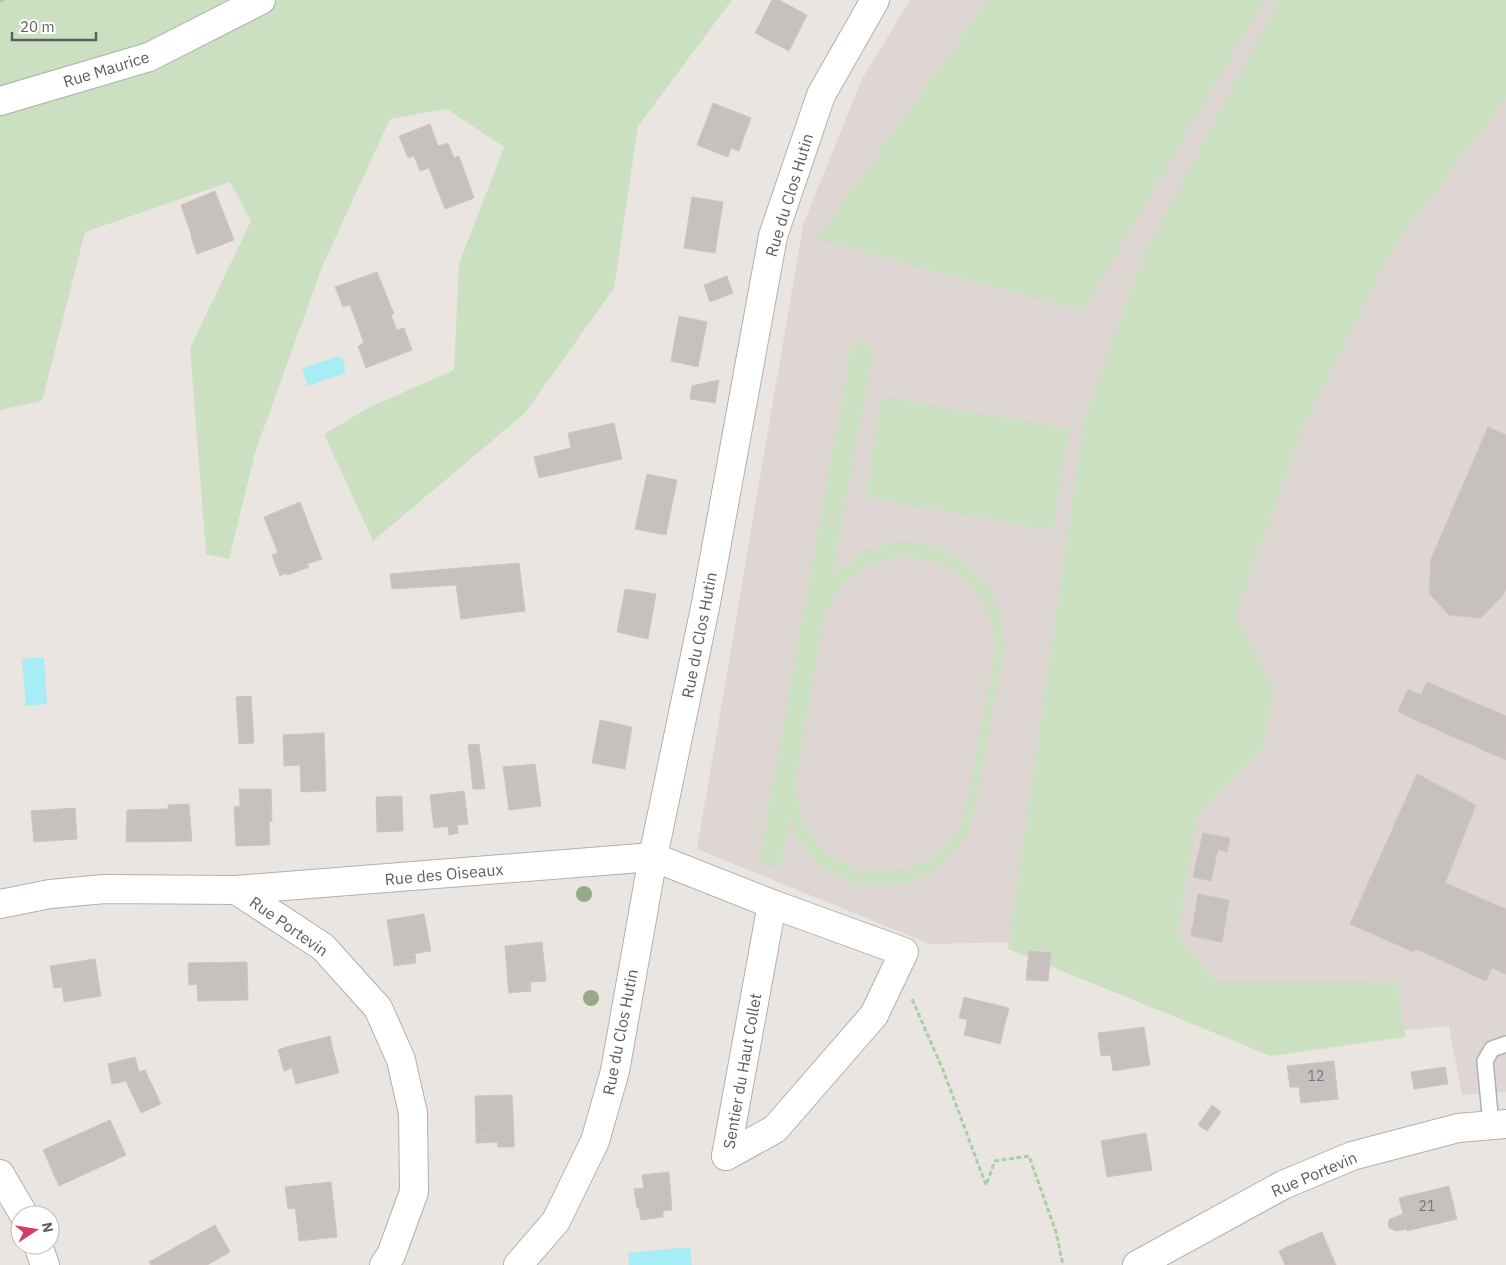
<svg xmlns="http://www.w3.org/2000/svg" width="1506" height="1265" font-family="'IBM Plex Sans',sans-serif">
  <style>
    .education { fill: #ddd6d2 }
    .green { fill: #cbe0c0; fill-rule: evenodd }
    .water { fill: #a7edf5 }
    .building { fill: #c6c0be; stroke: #cec5c0 }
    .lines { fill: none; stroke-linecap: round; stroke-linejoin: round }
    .lane-casing { stroke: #acb1b2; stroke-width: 18 }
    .street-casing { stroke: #acb1b2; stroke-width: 30 }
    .path { stroke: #a8d0a4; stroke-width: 3; stroke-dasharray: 5 2.5; stroke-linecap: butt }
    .lane { stroke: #fff; stroke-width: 15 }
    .street { stroke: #fff; stroke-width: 28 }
    .tree { fill: #95ab87 }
    .labels { text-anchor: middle; stroke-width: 4.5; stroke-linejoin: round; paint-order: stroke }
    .number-label { font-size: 14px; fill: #757778 }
    .street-label { font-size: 16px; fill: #5a5f60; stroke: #fff }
  </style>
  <rect width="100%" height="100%" fill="#ebe5e1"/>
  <polygon class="education" points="910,0 1506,0 1506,1092 1462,1095 1449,1026 1266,1044 1116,940 930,944 697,849 803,225 862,79"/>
  <g class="green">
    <polygon points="0,0 732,0 638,126 614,288 525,413 373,541 324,434 370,407 454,370 459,264 504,147 447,109 390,119 322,267 255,453 229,559 206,554 190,348 251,221 230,182 85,232 42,401 0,410"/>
    <polygon points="988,0 1264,0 1083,311 817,239"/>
    <polygon points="1271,0 1506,0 1506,98 1390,252 1302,430 1235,616 1274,691 1263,746 1198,814 1177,934 1215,983 1396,981 1406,1037 1271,1056 1008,949 1084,422 1143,257 1279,1"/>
    <path d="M852,342L874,346L832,578L837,572L865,551L899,542L933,545L963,560L986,583L1000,613L1004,646L975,807L965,837L938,869L900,886L858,885L820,866L794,834L790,817L780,867L759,863ZM899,557L931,560L958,573L979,595L992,622L995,652L968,800L960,828L935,856L900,871H861L827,854L803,824L794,787L825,611L843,584L868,566Z"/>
    <polygon points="882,397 1069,429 1053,530 865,497"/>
  </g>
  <g class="water">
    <polygon points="339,356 340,358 342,358 346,369 344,370 345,373 308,386 302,368"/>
    <polygon points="44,657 47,704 26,706 22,659"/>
    <polygon points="690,1247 692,1265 629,1265 628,1253"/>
  </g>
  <g class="building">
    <polygon points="772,0 779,0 807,15 789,51 755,33"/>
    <polygon points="713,103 751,118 739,151 731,148 728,157 697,145"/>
    <polygon points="430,124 438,146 448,143 454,158 459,156 474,198 445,209 429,168 420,171 414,156 408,158 399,136"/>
    <polygon points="215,191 234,240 197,254 191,237 192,237 181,205"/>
    <polygon points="692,197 723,202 715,253 684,248"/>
    <polygon points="377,272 394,314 391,315 397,330 404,328 412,350 366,368 358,346 364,343 350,305 343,307 335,287"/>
    <polygon points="727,276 733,293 710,302 704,285"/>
    <polygon points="679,316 707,322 698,367 671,361"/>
    <polygon points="719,380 715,403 690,399 692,386"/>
    <polygon points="614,423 622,459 539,478 534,457 571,448 568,433"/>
    <polygon points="1488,427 1506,435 1506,588 1502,596 1481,618 1449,615 1429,593 1431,559"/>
    <polygon points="647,474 677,480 666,535 635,529"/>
    <polygon points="300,502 322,559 307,564 309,567 287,575 286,573 280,576 272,555 278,553 264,517"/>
    <polygon points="519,563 525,611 461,619 456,585 392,589 390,574"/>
    <polygon points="625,589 656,594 648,639 617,632"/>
    <polygon points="1427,682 1506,716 1506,742 1499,757 1411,718"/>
    <polygon points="1408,689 1421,695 1411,718 1398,712"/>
    <polygon points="251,696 254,743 239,744 236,697"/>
    <polygon points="600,720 632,727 625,769 592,763"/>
    <polygon points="324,733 326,791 301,792 300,765 284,766 283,735"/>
    <polygon points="1506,742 1506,760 1499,757"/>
    <polygon points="479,744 485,789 473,789 468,745"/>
    <polygon points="535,764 541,806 509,810 503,767"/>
    <polygon points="1417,774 1476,805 1445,883 1506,909 1506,974 1439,943 1434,957 1415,949 1414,952 1350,924"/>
    <polygon points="239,789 271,789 272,821 269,822 270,845 236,846 234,807 240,806"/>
    <polygon points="464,791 468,824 434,828 430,795"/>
    <polygon points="402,796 403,831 377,832 376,797"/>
    <polygon points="189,804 192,841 126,842 127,810 168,809 168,805"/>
    <polygon points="75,808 77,839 34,842 31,811"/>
    <polygon points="457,825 458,833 449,835 448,826"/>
    <polygon points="1203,833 1230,838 1227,852 1218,849 1211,881 1193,877"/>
    <polygon points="1198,894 1229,900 1222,942 1191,936"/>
    <polygon points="424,914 431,951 393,957 387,920"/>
    <polygon points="542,942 546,981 508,984 505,946"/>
    <polygon points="1439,943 1492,967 1486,981 1434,957"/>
    <polygon points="1029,951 1051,953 1048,981 1026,980"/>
    <polygon points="415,954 416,963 394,966 393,957"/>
    <polygon points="95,959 101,996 64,1002 62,987 54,988 50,966"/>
    <polygon points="247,962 248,1000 198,1001 197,984 189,985 188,963"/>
    <polygon points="530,982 531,991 509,993 508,984"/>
    <polygon points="964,997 972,999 968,1020 959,1018"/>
    <polygon points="972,999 1009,1008 1000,1044 964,1035"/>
    <polygon points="1144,1027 1150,1065 1113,1071 1107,1032"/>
    <polygon points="1107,1032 1110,1055 1101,1056 1098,1033"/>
    <polygon points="330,1036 332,1046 326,1048 323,1038"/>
    <polygon points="323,1038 326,1048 332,1046 339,1073 296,1084 286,1047"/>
    <polygon points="286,1047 292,1068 284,1071 278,1050"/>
    <polygon points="135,1057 139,1072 145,1070 161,1104 141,1113 126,1081 112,1084 108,1064"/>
    <polygon points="1334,1061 1338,1099 1301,1103 1296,1065"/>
    <polygon points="1296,1065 1299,1087 1290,1087 1287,1066"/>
    <polygon points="1445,1067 1448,1084 1414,1089 1411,1072"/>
    <polygon points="512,1095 514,1133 476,1134 475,1096"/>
    <polygon points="1212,1105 1221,1112 1207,1131 1198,1125"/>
    <polygon points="110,1120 126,1155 59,1186 43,1150"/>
    <polygon points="497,1133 514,1133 514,1147 498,1147"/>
    <polygon points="497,1133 498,1142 476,1143 476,1134"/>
    <polygon points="1146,1133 1152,1170 1107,1177 1101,1141"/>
    <polygon points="669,1172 672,1210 663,1211 663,1217 641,1220 639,1208 637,1208 634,1189 644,1188 642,1175"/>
    <polygon points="331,1182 337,1237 299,1241 293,1186"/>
    <polygon points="293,1186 296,1208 288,1209 285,1187"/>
    <polygon points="1449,1186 1457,1219 1407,1231 1399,1198"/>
    <polygon points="1403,1214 1406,1229 1397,1231 1389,1228 1388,1223 1390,1219"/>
    <polygon points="215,1225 230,1252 207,1265 151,1265 149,1262"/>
    <polygon points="1322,1232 1336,1265 1295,1265 1287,1247"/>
    <polygon points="1287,1247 1295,1265 1285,1265 1279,1251"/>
  </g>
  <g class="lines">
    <g class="lane-casing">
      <polyline id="lane" points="1491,1125 1485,1061 1492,1049 1506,1044"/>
    </g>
    <g class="street-casing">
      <g id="street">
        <polyline points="0,101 149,57 261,0"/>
        <polyline points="236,890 653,857 772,904 726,1156"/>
        <polyline points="0,904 50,894 105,889 236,890 323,947 378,1008 401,1060 413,1113 414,1192 391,1255 384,1265"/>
        <polyline points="726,1156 775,1129 874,1015 904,952 772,904"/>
        <polyline points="0,1174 24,1215"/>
        <polyline points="38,1245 45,1265"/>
        <polyline points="518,1265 556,1221 595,1141 615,1071 653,857 706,603 773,236 821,95 875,0"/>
        <polyline points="1137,1265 1283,1185 1352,1156 1458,1128 1506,1124"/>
      </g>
    </g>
    <g class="path">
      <polyline points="0,1 4,0"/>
      <polyline points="912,999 943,1070 986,1185 995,1161 1029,1156 1056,1232 1063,1265"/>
    </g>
    <use href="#lane" class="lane"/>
    <use href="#street" class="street"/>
  </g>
  <g class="tree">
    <circle cx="584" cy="894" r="8"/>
    <circle cx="591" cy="998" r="8"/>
  </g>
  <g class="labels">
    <g class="number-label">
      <text x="1316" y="1081">12</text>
      <text x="1427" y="1211">21</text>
    </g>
    <g class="street-label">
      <text transform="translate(106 69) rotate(-17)" y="6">Rue Maurice</text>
      <text transform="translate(789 195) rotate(-73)" y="6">Rue du Clos Hutin</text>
      <text transform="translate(699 635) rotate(-79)" y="6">Rue du Clos Hutin</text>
      <text transform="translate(444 874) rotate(-5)" y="6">Rue des Oiseaux</text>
      <text transform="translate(289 926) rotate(35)" y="6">Rue Portevin</text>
      <text transform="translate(620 1032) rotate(-79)" y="6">Rue du Clos Hutin</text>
      <text transform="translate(742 1071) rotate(-80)" y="6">Sentier du Haut Collet</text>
      <text transform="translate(1314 1174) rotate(-23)" y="6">Rue Portevin</text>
    </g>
  </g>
  <g transform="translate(35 1230) rotate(78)"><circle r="24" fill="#ffffff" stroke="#bdbfbf"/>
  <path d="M0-4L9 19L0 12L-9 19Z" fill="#d43d64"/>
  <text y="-8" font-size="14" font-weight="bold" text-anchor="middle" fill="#5a5f60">N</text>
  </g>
  <path d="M12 32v8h84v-8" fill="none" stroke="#5a5f60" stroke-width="2.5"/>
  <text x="20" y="32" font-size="15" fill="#5a5f60" stroke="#ffffff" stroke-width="4" paint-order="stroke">20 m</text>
</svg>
